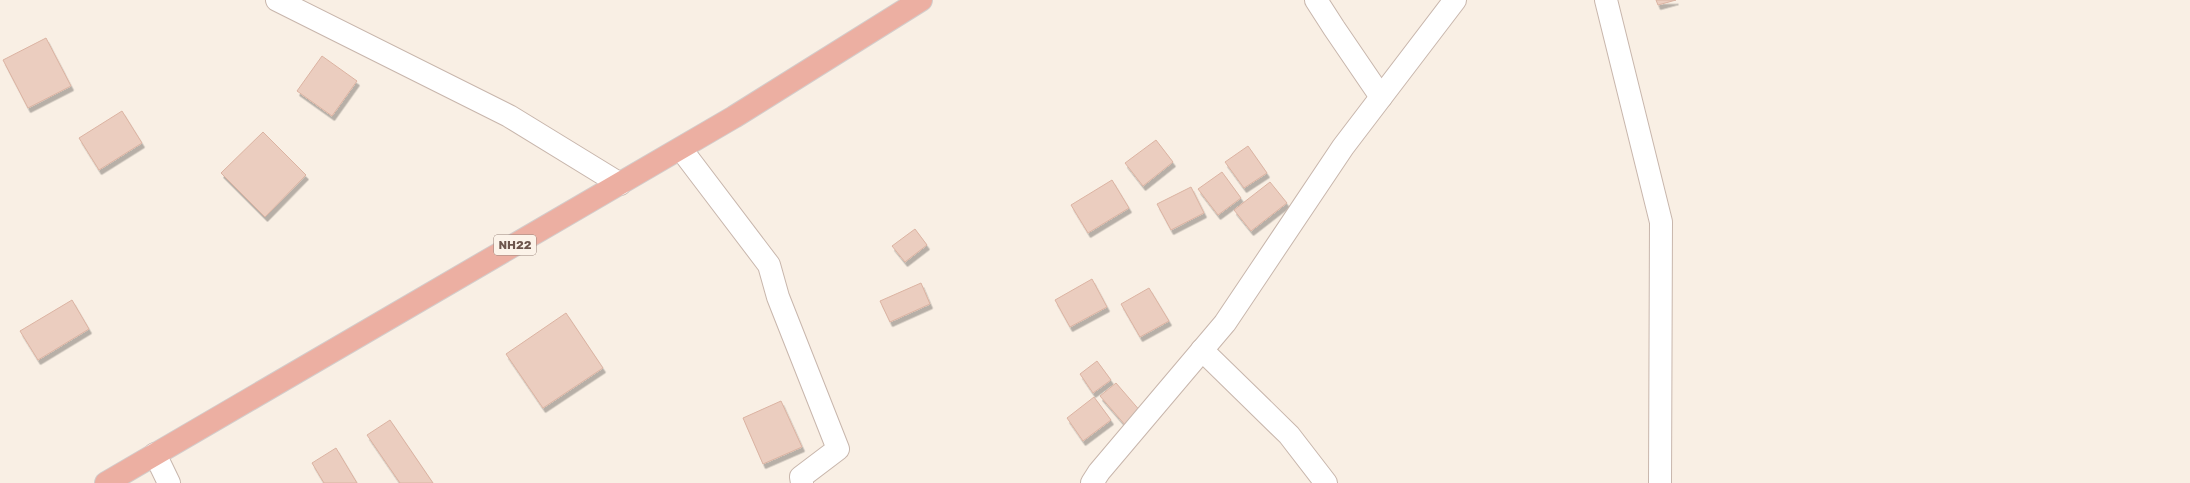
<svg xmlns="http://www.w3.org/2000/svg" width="2190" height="483" font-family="Rubik,sans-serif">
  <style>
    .building { fill: #ebcdbf; stroke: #dbb3a2; filter: url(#shadow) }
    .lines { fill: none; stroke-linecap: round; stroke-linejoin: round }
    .minor-casing { stroke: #c8b6ac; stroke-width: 24 }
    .highway-casing { stroke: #d4ccca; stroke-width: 24 }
    .minor { stroke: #fff; stroke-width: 22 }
    .highway { stroke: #ecafa2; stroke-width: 22 }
    .labels { text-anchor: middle; stroke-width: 4; stroke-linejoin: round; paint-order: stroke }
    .shield { fill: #fcf3e9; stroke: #99857c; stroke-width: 1 }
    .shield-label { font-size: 12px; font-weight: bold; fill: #6e564d }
  </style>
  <defs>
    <filter id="shadow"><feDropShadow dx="2.5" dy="4.5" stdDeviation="0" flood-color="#0004"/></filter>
  </defs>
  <rect width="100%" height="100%" fill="#f9efe4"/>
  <g class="building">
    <polygon points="1656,0 1676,0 1658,5"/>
    <polygon points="46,38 71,86 28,108 3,60"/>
    <polygon points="322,56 357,81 332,116 297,91"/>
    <polygon points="122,111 142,143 99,170 79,138"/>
    <polygon points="263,132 306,175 265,217 221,173"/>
    <polygon points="1156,140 1173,162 1143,186 1125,163"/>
    <polygon points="1248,146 1267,173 1244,188 1225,162"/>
    <polygon points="1222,172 1241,198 1218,215 1198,189"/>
    <polygon points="1112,180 1129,208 1088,233 1071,205"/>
    <polygon points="1270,182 1287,203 1251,231 1234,210"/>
    <polygon points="1191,187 1204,213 1171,230 1157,204"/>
    <polygon points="915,229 927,245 905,262 892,246"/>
    <polygon points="1092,279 1107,307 1070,327 1055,300"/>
    <polygon points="921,283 930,304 890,322 880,301"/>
    <polygon points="1149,288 1169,321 1140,337 1121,304"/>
    <polygon points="72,300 89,329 38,360 20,331"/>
    <polygon points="566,313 603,368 543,408 506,354"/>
    <polygon points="1097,361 1111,380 1093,393 1080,374"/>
    <polygon points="1116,383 1148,420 1133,434 1100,396"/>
    <polygon points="1094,397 1111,420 1083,441 1067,418"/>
    <polygon points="781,401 802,447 763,464 743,418"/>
    <polygon points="390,420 433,483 400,483 367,435"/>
    <polygon points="336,448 357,483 324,483 312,463"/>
  </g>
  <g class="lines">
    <g class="minor-casing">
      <g id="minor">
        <polyline points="277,0 509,116 620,184"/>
        <polyline points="1316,0 1334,28 1381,97"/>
        <polyline points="1606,0 1661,222 1660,483"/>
        <polyline points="681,149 769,265 778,297 838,449 801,477 802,483"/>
        <polyline points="1202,350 1289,435 1326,483"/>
        <polyline points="155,454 169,483"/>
        <polyline points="1092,483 1099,472 1225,323 1343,147 1455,0"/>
      </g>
    </g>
    <g class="highway-casing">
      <polyline id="highway" points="106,483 734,117 921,0"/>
    </g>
    <use href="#minor" class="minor"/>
    <use href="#highway" class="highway"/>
  </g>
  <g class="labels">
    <rect class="shield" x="494" y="235" width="42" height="20" rx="3"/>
    <g class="shield-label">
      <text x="515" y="249">NH22</text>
    </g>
  </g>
</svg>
